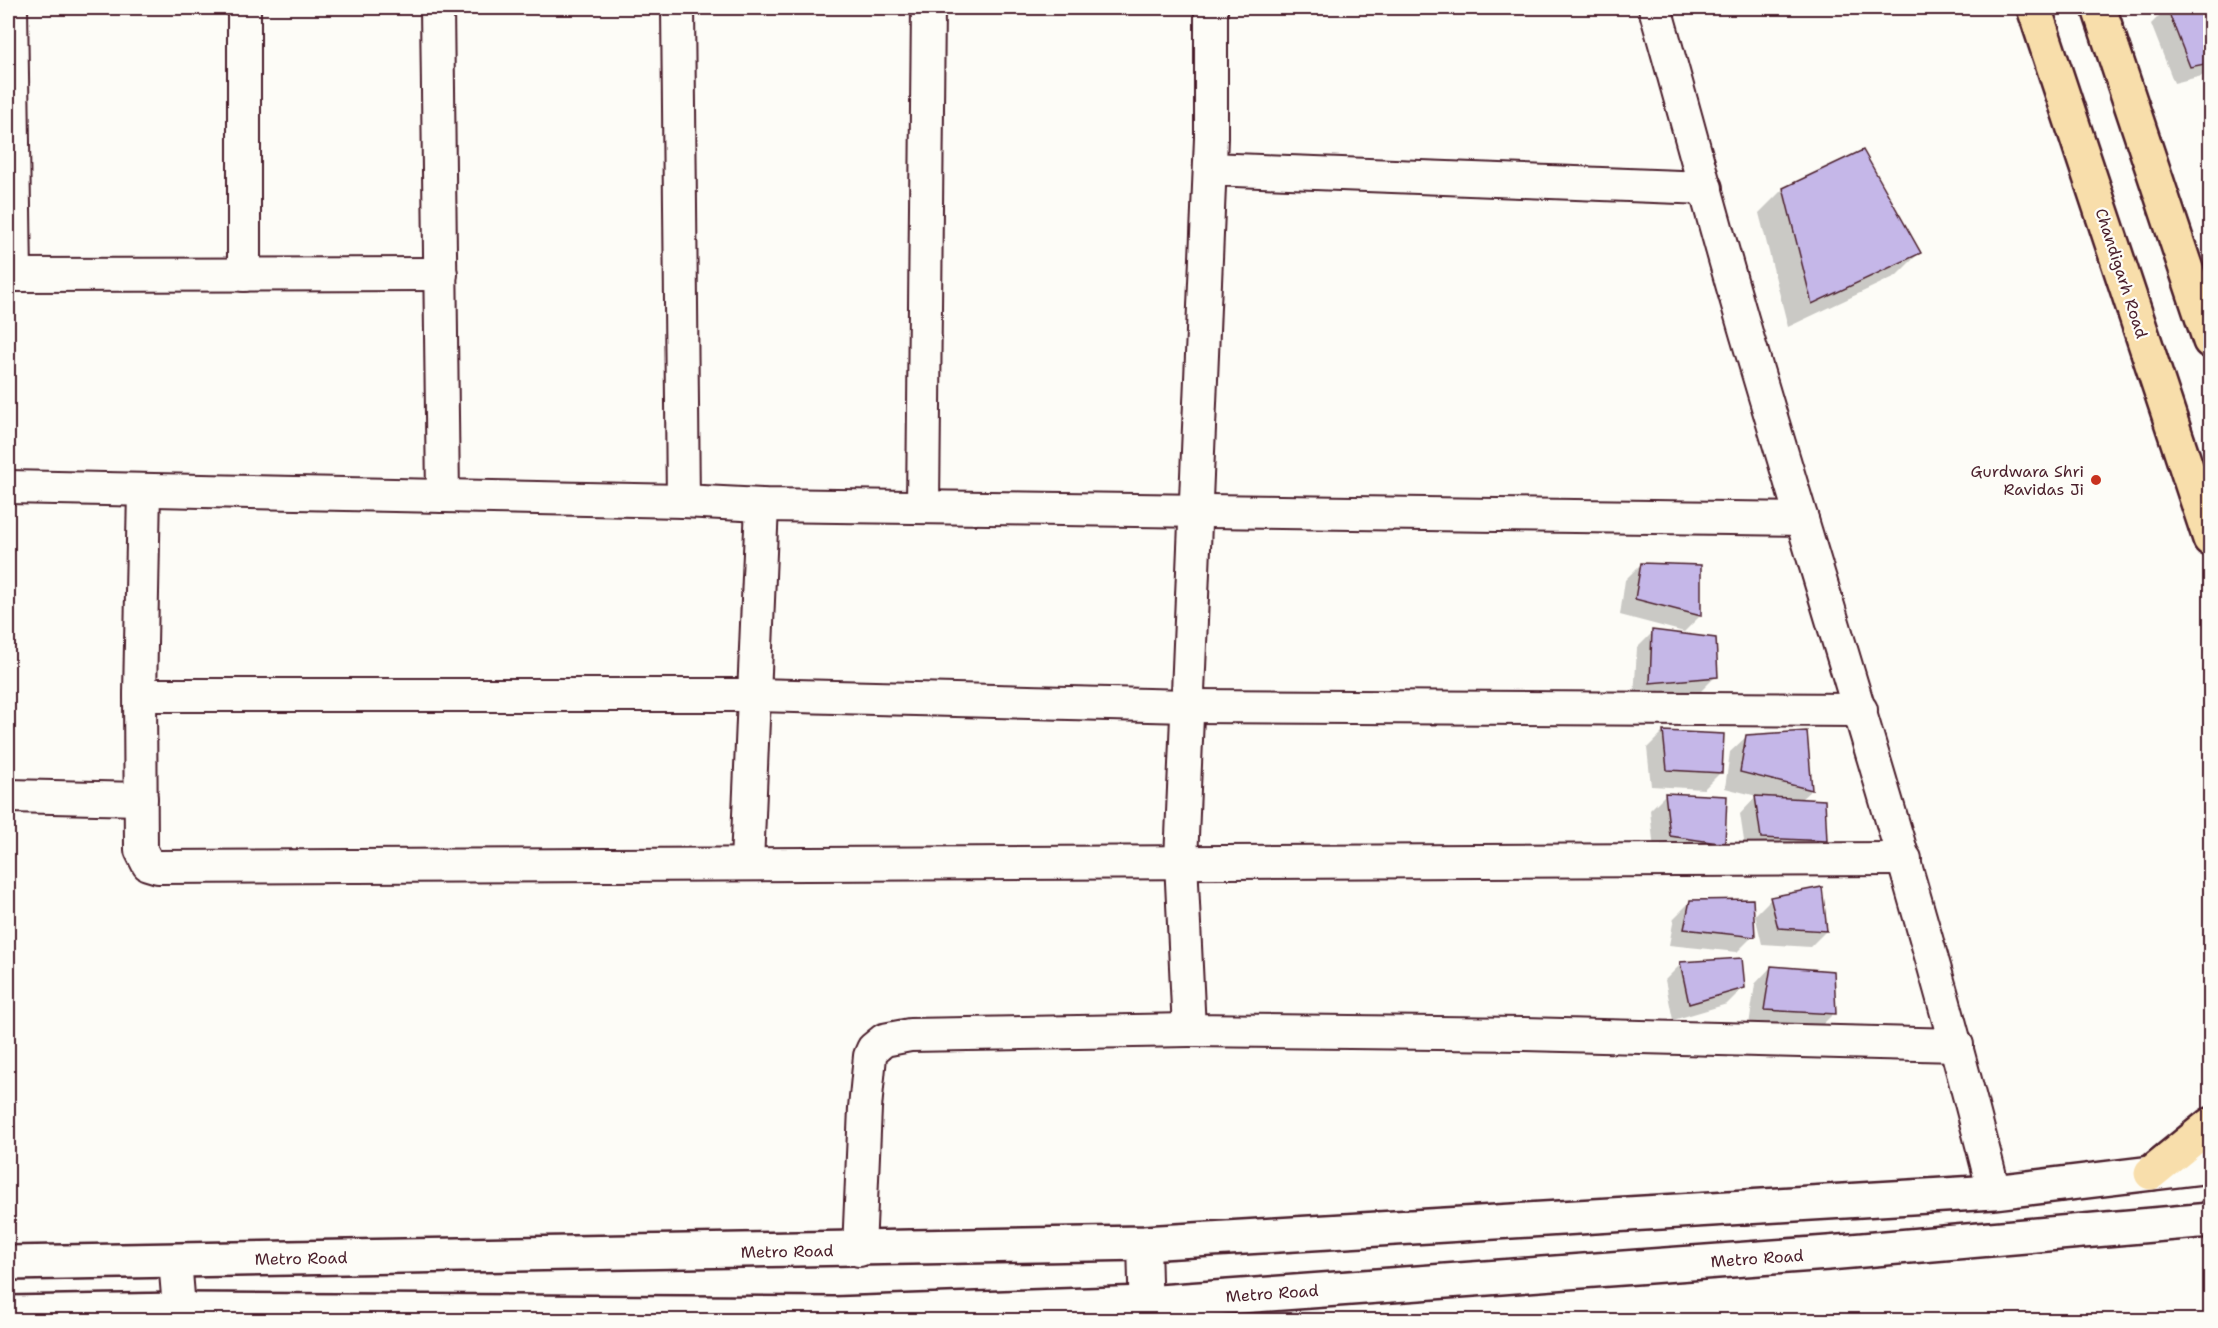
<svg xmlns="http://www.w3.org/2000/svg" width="2218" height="1328" font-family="'Shantell Sans',sans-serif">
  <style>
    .shadow { fill: #0003 }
    .building { fill: #c5b7e8; stroke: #4a1f2b; stroke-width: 1.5 }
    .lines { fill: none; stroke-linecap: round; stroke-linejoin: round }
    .minor-casing { stroke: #4a1f2b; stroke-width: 36 }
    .tertiary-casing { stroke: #4a1f2b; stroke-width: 38 }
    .primary-casing { stroke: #4a1f2b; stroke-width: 38 }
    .minor { stroke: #fdfcf7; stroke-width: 32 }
    .tertiary { stroke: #fdfcf7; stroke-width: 33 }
    .primary { stroke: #f8deab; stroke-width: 33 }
    .poi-dot { fill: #c8321e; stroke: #fdfcf7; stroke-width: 2 }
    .labels { text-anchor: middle; stroke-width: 4.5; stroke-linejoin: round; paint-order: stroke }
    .street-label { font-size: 16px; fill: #4a1f2b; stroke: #fdfcf7 }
    .poi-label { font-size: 16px; fill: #4a1f2b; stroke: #fdfcf7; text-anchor: end }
  </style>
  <rect width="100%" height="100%" fill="#fdfcf7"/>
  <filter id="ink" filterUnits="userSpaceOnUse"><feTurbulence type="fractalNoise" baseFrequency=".0167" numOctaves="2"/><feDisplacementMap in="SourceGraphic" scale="12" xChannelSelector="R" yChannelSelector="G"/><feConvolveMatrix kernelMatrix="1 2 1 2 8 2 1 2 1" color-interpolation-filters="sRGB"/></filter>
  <g filter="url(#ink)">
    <g class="shadow">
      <polygon points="1675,8 1687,8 1676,12"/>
      <polygon points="2167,8 2210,8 2210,74 2174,83 2151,24"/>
      <polygon points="2210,115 2210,142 2203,122"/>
      <polygon points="1783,189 1919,253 1896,276 1788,327 1759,213"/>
      <polygon points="1641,564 1699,567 1700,616 1684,632 1620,615 1625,580"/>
      <polygon points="1653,632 1716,676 1700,692 1634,698 1637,648"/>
      <polygon points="1663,732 1721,772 1704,789 1651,786 1647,748"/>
      <polygon points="1806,733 1811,790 1800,800 1826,840 1810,857 1746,854 1740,814 1757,796 1725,788 1730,752 1747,736"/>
      <polygon points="1666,794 1724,843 1708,860 1654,851 1650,810"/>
      <polygon points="1771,899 1826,931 1810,947 1762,944 1755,915"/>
      <polygon points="1690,902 1753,936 1737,952 1669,945 1674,918"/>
      <polygon points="1681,964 1743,988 1727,1004 1673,1020 1665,980"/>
      <polygon points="1771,967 1834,1013 1818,1029 1749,1025 1755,984"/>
    </g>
    <g class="building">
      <polygon points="2167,8 2210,8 2210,63 2190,67"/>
      <polygon points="1863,150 1921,253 1812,304 1783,188"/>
      <polygon points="1641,563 1701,565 1701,616 1635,599"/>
      <polygon points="1652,630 1716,638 1718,677 1650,683"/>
      <polygon points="1663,731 1724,734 1722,773 1667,770"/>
      <polygon points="1807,731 1812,790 1740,772 1746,735"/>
      <polygon points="1665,793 1727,796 1725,844 1670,836"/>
      <polygon points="1755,796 1825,800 1827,841 1761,838"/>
      <polygon points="1822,887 1827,931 1778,928 1770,897"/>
      <polygon points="1753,899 1755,937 1684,929 1690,900"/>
      <polygon points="1742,958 1745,988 1689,1004 1680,962"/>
      <polygon points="1771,966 1834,971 1836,1014 1764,1010"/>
    </g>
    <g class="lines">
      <g class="minor-casing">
        <g id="minor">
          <polyline points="11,8 15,275"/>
          <polyline points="437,8 443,496"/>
          <polyline points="678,8 683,501"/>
          <polyline points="1211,8 1211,138 1181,861 1189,1030 1524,1034 1957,1045"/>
          <path d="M1655,8C1686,117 1715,227 1747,336C1831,621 1922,904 1994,1192"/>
          <polyline points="1210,169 1706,188"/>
          <polyline points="8,275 441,274"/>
          <polyline points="244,275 244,8"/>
          <polyline points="8,487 683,501 762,505 1802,519"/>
          <polyline points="923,506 928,8"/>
          <polyline points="140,695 144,490"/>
          <polyline points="1861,710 1188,706 754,695 140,695 141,850 148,864 158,867 1905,859"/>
          <polyline points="8,796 141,799"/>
          <polyline points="747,863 762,505"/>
          <polyline points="1144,1243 1146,1320"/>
          <polyline points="859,1250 865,1108 870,1056 873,1049 884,1040 910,1035 1189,1030"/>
          <polyline points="175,1260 180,1320"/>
        </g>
      </g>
      <g class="tertiary-casing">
        <g id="tertiary">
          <polyline points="8,1263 1144,1243 1994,1192 2210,1166"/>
          <polyline points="8,1313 179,1310 835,1314 1145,1303 1828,1253 2210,1220"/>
        </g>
      </g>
      <g class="primary-casing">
        <g id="primary">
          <polyline points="2034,8 2210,539"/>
          <polyline points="2099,8 2210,341"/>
          <polyline points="2151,1173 2210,1125"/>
        </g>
      </g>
      <use href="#minor" class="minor"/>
      <use href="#tertiary" class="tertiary"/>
      <use href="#primary" class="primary"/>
    </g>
  </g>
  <circle class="poi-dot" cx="2096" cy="480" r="6"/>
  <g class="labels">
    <g class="street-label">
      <text transform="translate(2122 273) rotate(72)" y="6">Chandigarh Road</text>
      <text transform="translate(787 1251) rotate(-1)" y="6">Metro Road</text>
      <text transform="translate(301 1258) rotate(-1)" y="6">Metro Road</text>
      <text transform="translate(1757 1258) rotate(-4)" y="6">Metro Road</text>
      <text transform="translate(1272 1293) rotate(-4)" y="6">Metro Road</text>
    </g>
    <g class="poi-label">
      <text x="2084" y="477">Gurdwara Shri<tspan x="2084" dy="18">Ravidas Ji</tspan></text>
    </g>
  </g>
  <rect width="2218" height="1328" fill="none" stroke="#fdfcf7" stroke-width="30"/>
  <rect x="15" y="15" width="2188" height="1298" fill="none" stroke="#4a1f2b" stroke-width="2" filter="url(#ink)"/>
</svg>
